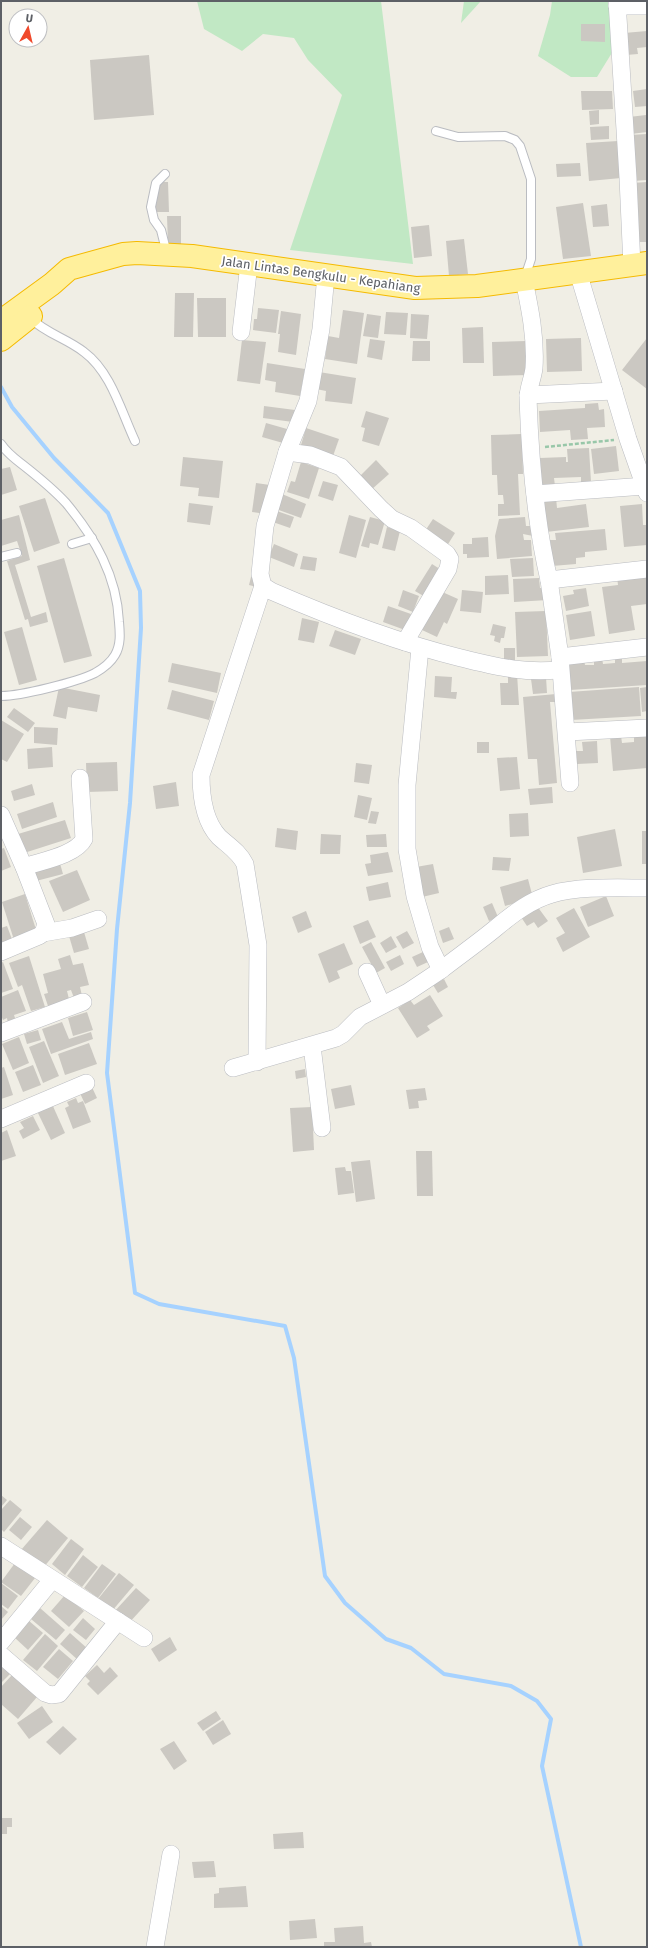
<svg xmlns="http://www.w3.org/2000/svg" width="648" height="1948" font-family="'Fira Sans',sans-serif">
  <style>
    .green { fill: #c1e8c4 }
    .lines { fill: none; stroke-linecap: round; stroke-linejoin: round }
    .stream { stroke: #a6d2ff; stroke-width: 4 }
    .building { fill: #cbc8c2 }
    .service-casing { stroke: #babcc1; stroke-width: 10 }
    .minor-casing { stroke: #babcc1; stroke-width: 18 }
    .trunk-casing { stroke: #f5ba00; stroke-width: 24 }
    .path { stroke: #98c7a9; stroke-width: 2.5; stroke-dasharray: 4 2; stroke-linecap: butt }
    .service { stroke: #fff; stroke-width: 8 }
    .minor { stroke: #fff; stroke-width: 17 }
    .trunk { stroke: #fff09c; stroke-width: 22 }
    .labels { text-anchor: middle; stroke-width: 3.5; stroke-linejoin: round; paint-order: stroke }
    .street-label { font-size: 13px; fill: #5d6066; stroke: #fff }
  </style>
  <rect width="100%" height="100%" fill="#f0eee5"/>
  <g class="green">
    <polygon points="197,1 381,1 413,264 290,250 342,95 308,60 294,38 263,34 242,51 204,29"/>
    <polygon points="464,1 481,1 461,23"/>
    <polygon points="552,1 623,1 618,43 597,77 571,77 538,56 550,15"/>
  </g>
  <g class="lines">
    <polyline class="stream" points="1,387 12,407 54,458 108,513 140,591 141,628 130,803 117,929 107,1073 135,1293 159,1304 285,1326 294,1358 325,1576 345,1603 386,1639 411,1648 444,1674 511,1686 537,1701 551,1719 542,1766 581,1947"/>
  </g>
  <g class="building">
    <polygon points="581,24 605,24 605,42 581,41"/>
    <polygon points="647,31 647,47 637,48 638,54 626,55 624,33"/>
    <polygon points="149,55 154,115 94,120 90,60"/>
    <polygon points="647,89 647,106 635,107 633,91"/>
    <polygon points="581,91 612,91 613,109 582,110"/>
    <polygon points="599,110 599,124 590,125 589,111"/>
    <polygon points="646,115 647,132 631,134 629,117"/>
    <polygon points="609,126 609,139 591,140 590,127"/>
    <polygon points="647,134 647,180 633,181 630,135"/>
    <polygon points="618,141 621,178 589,181 586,143"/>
    <polygon points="580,163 581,176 557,177 556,164"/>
    <polygon points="159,182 168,182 169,212 156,212 156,192 159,192"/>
    <polygon points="647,182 647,242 639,242 632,183"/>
    <polygon points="583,203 591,256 563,259 556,207"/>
    <polygon points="607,204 609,226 593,227 591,206"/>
    <polygon points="167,216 181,216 181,245 168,245"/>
    <polygon points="429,225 432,256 414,258 411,227"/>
    <polygon points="464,239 468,274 449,276 446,241"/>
    <polygon points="175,293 194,293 193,337 174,337"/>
    <polygon points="197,298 226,298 226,337 198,337"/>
    <polygon points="258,308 279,310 276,333 253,330 254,319 257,319"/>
    <polygon points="343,310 364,313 357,364 325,359 328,336 339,338"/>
    <polygon points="281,311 301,314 296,355 278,352 280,334 278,334"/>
    <polygon points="386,312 408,313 406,335 384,334"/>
    <polygon points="367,314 381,316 378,338 363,336"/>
    <polygon points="411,314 429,315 427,339 410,338"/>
    <polygon points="483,327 484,363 463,363 462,328"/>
    <polygon points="581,338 582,371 547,372 546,339"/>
    <polygon points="647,338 647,389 622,370"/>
    <polygon points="370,339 385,341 382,360 367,357"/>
    <polygon points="242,340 266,342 260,384 237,381"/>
    <polygon points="413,341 430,341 430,361 412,361"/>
    <polygon points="527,341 528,375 493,376 492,342"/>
    <polygon points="267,363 305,369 300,396 275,392 276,382 265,380"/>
    <polygon points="319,372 356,378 352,404 325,401 326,391 316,389"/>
    <polygon points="598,403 599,410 604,409 605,427 587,428 588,439 571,440 570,430 540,432 539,411 585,408 585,404"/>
    <polygon points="264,406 295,410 293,422 263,418"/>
    <polygon points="366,411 389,418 379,446 362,441 365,428 361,427"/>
    <polygon points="266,423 287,429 283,443 262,437"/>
    <polygon points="306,428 339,439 333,456 301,445"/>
    <polygon points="522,434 523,474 518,474 520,515 498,516 498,504 504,504 503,495 498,495 497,475 492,475 491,435"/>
    <polygon points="616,446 619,471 594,474 591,449"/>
    <polygon points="589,448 591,482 581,483 581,477 554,478 555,486 542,486 540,458 566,457 566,462 568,462 567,449"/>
    <polygon points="183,457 223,461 219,498 198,496 199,488 180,486"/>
    <polygon points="376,460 389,474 371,490 359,477"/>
    <polygon points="301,462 319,468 309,499 287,492 291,481 295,482"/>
    <polygon points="10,467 17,490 1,495 1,469"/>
    <polygon points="323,481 338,485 333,501 318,496"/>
    <polygon points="256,483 270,485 266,514 252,512"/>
    <polygon points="282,494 306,504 301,518 276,509"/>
    <polygon points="45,498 60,543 34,552 19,506"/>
    <polygon points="556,498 557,508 586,504 589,527 546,532 541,500"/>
    <polygon points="189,503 213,506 210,525 187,522"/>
    <polygon points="642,504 643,525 647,525 647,545 624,547 620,506"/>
    <polygon points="274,510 294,517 290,528 270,521"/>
    <polygon points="19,515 30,560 15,565 31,617 46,612 48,622 30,627 28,619 25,620 7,561 22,556 17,541 1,546 1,520"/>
    <polygon points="349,515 366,520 356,558 339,553"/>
    <polygon points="370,517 385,521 378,545 370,543 369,548 361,546"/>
    <polygon points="525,517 526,526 532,526 533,536 523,534 524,540 531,540 532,556 497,559 495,536 499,519"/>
    <polygon points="433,519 455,533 445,549 425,531"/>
    <polygon points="387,527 400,531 395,551 382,548"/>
    <polygon points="605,529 607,550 585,552 585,557 576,558 576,564 552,566 550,540 556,540 555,533"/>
    <polygon points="488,537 489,557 467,558 467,554 463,554 463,544 472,544 472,538"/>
    <polygon points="274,544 298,554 294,567 269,557"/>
    <polygon points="303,556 317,558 315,571 300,569"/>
    <polygon points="64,558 92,656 64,663 37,566"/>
    <polygon points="533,558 534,576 512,577 510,559"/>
    <polygon points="432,564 443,571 427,598 415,591"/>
    <polygon points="508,575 509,594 485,595 485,576"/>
    <polygon points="626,576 627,580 646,577 647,604 631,606 635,630 609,634 602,587 618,585 617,577"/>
    <polygon points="251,577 259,578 257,587 249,585"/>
    <polygon points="539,578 540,588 547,588 548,600 514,602 513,579"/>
    <polygon points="586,588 589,606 566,611 563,596 574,594 573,590"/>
    <polygon points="403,590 419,596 413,612 398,606"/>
    <polygon points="462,590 483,592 481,613 460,611"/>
    <polygon points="440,591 458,599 447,624 444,622 437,637 422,630"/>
    <polygon points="388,606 411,614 405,630 383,622"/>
    <polygon points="546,611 548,656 517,657 515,612"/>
    <polygon points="591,611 595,636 570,640 566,615"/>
    <polygon points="302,618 319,622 314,643 298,640"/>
    <polygon points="493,624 506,627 504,638 501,638 500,643 494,641 495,636 490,635"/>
    <polygon points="22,627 37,680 19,685 4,632"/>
    <polygon points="335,630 361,639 355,655 329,646"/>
    <rect x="504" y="648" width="11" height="14"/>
    <polygon points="594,658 602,658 603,664 615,663 615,658 622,658 622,663 647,661 647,685 570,690 568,661 584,660 585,665 594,665"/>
    <polygon points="172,663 221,673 217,693 168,682"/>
    <polygon points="508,674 517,674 519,705 501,705 500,683 508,683"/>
    <polygon points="435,676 452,677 451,692 457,692 456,699 434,697"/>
    <polygon points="546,677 547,693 533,694 531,679"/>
    <polygon points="59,687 100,695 97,712 68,707 66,719 53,716"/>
    <polygon points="639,687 641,716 571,720 569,692"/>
    <polygon points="647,687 647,711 642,712 640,688"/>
    <polygon points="172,690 214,701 209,720 167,709"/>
    <polygon points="556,694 557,702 550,702 557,783 539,785 537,759 528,759 523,697"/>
    <polygon points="14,708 35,723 28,732 7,717"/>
    <polygon points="1,720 24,734 7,762 1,759"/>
    <polygon points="34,727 58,728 57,745 34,743"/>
    <polygon points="647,734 647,768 613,771 610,736 621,736 622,743 634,742 634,735"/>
    <polygon points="597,741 598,763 577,764 576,751 583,751 582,742"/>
    <rect x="477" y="742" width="12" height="11"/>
    <polygon points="52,747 53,767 28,769 27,749"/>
    <polygon points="517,757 520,789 500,791 497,758"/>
    <polygon points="117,762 118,791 87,792 86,763"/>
    <polygon points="356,763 372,765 369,784 354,782"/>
    <polygon points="176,782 179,806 156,809 153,786"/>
    <polygon points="32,784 35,795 14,801 11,791"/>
    <polygon points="552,787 553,803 530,805 528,789"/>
    <polygon points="358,795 372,798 367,820 354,817"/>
    <polygon points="53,802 57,817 22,829 17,814"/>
    <polygon points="371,811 379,812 376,824 368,823"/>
    <polygon points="528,813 529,836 510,837 509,814"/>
    <polygon points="65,820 71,838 24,853 18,834"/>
    <polygon points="277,828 298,831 296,850 275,847"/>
    <polygon points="615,829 622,866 583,873 577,837"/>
    <rect x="642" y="831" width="5" height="33"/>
    <polygon points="321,834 341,835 340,854 320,854"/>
    <polygon points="386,834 387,847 367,847 366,835"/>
    <polygon points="4,848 11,867 1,871 1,849"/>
    <polygon points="388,852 393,872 368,876 365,864 371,863 370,855"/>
    <polygon points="493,857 511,858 509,871 492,870"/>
    <polygon points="59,860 63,874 36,881 32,867"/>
    <polygon points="433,864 439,893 422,897 416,867"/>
    <polygon points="77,870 90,900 63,912 49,881"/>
    <polygon points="528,879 533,898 505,906 500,887"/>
    <polygon points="388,882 391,897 369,901 366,887"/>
    <polygon points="25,894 37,933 14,940 2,902"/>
    <polygon points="606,896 614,916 588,927 580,907"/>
    <polygon points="492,903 498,917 489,921 483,907"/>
    <polygon points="537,906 548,921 538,928 534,922 527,926 521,917"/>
    <polygon points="574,908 590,937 563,952 556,938 565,933 556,918"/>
    <polygon points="306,911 312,927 298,933 292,917"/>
    <polygon points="368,920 376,937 360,944 353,926"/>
    <polygon points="7,926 13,942 1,946 1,928"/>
    <polygon points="449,927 454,939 443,943 439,931"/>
    <polygon points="407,931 414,943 403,949 396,937"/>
    <polygon points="84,932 89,949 74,953 69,936"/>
    <polygon points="391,936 397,947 386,953 380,943"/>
    <polygon points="371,942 385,968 376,973 362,947"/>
    <polygon points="344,943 353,964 337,971 340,978 329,983 318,954"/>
    <polygon points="423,952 428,962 417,967 412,957"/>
    <polygon points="70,955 73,965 83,963 89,985 80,987 82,996 74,998 71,990 67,991 70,1003 49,1009 44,994 48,993 43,974 61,969 58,959"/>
    <polygon points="400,955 404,964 391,971 386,962"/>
    <polygon points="29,956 45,1007 31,1011 22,985 18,987 9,963"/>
    <polygon points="3,962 13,989 1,993 1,963"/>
    <polygon points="444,979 448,987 438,993 433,985"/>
    <polygon points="18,990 26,1011 14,1015 16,1021 8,1024 7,1018 3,1020 1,1015 1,997"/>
    <polygon points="430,995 443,1016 427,1026 430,1030 417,1038 398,1008 410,1000 414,1005"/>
    <polygon points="87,1012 93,1030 73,1036 68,1018"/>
    <polygon points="62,1022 69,1039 91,1032 93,1039 51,1054 42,1029"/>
    <polygon points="38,1030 41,1040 27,1044 24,1034"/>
    <polygon points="19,1037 29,1063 13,1070 2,1044"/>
    <polygon points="44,1041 59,1076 43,1083 29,1047"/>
    <polygon points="89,1043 97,1064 65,1075 58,1054"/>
    <polygon points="33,1065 41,1085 23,1092 15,1072"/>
    <polygon points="4,1067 13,1095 1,1099 1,1068"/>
    <polygon points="305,1069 306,1077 296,1079 295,1071"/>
    <polygon points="90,1083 97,1098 85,1104 78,1089"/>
    <polygon points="351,1085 355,1105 335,1109 331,1089"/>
    <polygon points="425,1088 427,1100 418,1101 419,1108 409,1109 406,1090"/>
    <polygon points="76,1098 78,1103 83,1101 91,1122 73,1129 65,1108 69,1106 67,1102"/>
    <polygon points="52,1104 65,1133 51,1140 37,1111"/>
    <polygon points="312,1107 314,1150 293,1152 290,1108"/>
    <polygon points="33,1116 40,1130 23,1139 19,1131 24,1128 20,1122"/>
    <polygon points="7,1130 16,1156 1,1161 1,1133"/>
    <polygon points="416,1151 432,1151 433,1196 417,1196"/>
    <polygon points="370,1160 375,1199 356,1202 351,1162"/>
    <polygon points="345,1167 346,1171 351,1171 354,1193 338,1195 335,1168"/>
    <polygon points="1,1495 7,1500 1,1507"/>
    <polygon points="10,1500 22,1510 4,1532 1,1529 1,1510"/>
    <polygon points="20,1517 32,1527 21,1540 9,1530"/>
    <polygon points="47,1520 68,1538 43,1568 21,1550"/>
    <polygon points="71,1539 84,1549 65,1575 52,1564"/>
    <polygon points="83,1555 98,1567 82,1587 67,1576"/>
    <polygon points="15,1563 35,1578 21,1596 1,1582"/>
    <polygon points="102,1564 116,1574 98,1598 84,1588"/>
    <polygon points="119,1573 134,1585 112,1611 98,1599"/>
    <polygon points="1,1583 18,1596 8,1609 1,1604"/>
    <polygon points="136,1588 150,1600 128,1624 114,1612"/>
    <polygon points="65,1595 84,1611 69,1627 51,1611"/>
    <polygon points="1,1606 8,1612 1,1620"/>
    <polygon points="40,1608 65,1630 56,1640 31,1619"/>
    <polygon points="83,1618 95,1629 86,1640 73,1630"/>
    <polygon points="28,1620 43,1633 28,1650 14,1637"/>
    <polygon points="70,1633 88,1649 78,1660 60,1644"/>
    <polygon points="45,1634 58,1646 37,1671 23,1660"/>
    <polygon points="170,1637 177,1650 159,1662 151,1649"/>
    <polygon points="59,1649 73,1661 58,1679 43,1667"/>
    <polygon points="97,1665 104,1673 110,1667 118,1676 98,1695 87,1684 90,1681 85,1676"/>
    <polygon points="1,1666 10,1674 1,1683"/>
    <polygon points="12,1675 37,1697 18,1719 1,1704 1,1687"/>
    <polygon points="42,1706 53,1722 29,1739 17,1723"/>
    <polygon points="216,1711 221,1719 203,1731 197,1723"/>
    <polygon points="223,1720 231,1734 213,1745 205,1732"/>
    <polygon points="63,1726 77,1739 60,1755 46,1742"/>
    <polygon points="174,1741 187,1761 174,1770 160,1749"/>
    <polygon points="1,1818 12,1818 12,1827 7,1827 7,1834 1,1834"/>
    <polygon points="303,1832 304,1848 274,1849 273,1834"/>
    <polygon points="214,1861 216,1877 194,1878 192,1862"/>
    <polygon points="246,1886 248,1907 214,1908 214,1894 219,1893 219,1888"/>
    <polygon points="315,1919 317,1938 290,1940 289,1921"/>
    <polygon points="363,1926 364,1943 371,1942 372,1947 324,1947 324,1942 335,1942 334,1928"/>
  </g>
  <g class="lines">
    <g class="service-casing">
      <g id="service">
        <polyline points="436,131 458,137 505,136 515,140 520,146 531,179 531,259 525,277"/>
        <polyline points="165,174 156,183 151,207 154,220 161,230 167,254"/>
        <path d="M30,318C47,334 66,338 84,352C111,372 121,411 135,441"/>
        <path d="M1,444C7,453 14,458 23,465C37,476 53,489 66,503C95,538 117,576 119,622C120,633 121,645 115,655C111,662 102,669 95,673C77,682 21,696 1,696"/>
        <polyline points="72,544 92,538"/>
        <polyline points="1,557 17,553"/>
      </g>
    </g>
    <g class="minor-casing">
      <g id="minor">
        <polyline points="617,1 628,178 632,266"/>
        <polyline points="617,6 647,6"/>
        <polyline points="578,272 628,439 647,493"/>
        <path d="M326,275L321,329L308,401L287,452L265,526L260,574L263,586L271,591C333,618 396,642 461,658C499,667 520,673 560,670"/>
        <path d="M524,280C530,309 536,338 534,368C533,378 528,388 528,398C530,458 535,520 549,580L647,569"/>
        <polyline points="241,332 249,264"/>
        <polyline points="528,395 614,391"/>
        <polyline points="287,452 310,455 341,467 381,509 392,519 411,528 447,554 450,559 448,569 405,642"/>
        <polyline points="535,494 645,486"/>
        <polyline points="549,580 560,657 570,783"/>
        <path d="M420,648L407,785V849L415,896L430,947L441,970C459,956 479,942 497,927C514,913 531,900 552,894C578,886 619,888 647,888"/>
        <polyline points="560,657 647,647"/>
        <polyline points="567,732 647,728"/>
        <polyline points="1,815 24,867 46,924 43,933 39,936 1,952"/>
        <path d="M24,867C41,861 76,855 84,839L80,778"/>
        <polyline points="43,933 72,928 98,919"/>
        <polyline points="367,972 382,1005"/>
        <polyline points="1,1033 83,1002"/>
        <polyline points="312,1046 322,1128"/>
        <path d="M257,1062L258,945L245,864C239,852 229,846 219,837C204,821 201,796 201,775L263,586"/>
        <polyline points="233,1068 336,1038 343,1034 360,1017 408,992 441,970"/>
        <polyline points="1,1119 86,1083"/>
        <polyline points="1,1546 144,1638"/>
        <polyline points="1,1642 52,1580"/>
        <polyline points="1,1655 45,1693 51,1695 59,1694 118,1621"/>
        <polyline points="155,1947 171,1854"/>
      </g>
    </g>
    <g class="trunk-casing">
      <g id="trunk">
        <polyline points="1,321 52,284 69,269 123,254 137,253 192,256 415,288 477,286 647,263"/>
        <polyline points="1,340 31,316"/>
      </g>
    </g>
    <polyline class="path" points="545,447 614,440"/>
    <use href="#service" class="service"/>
    <use href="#minor" class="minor"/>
    <use href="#trunk" class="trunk"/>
  </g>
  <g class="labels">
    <g class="street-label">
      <text transform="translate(321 274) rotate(8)" y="5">Jalan Lintas Bengkulu - Kepahiang</text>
    </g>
  </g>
  <rect width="648" height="1948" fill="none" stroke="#5d6066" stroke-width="4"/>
  <g transform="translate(28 28) rotate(8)"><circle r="19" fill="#ffffff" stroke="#bebfc2"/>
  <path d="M0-3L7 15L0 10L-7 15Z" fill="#f0492b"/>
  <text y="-6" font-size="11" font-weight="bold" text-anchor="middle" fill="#5d6066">U</text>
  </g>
</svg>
